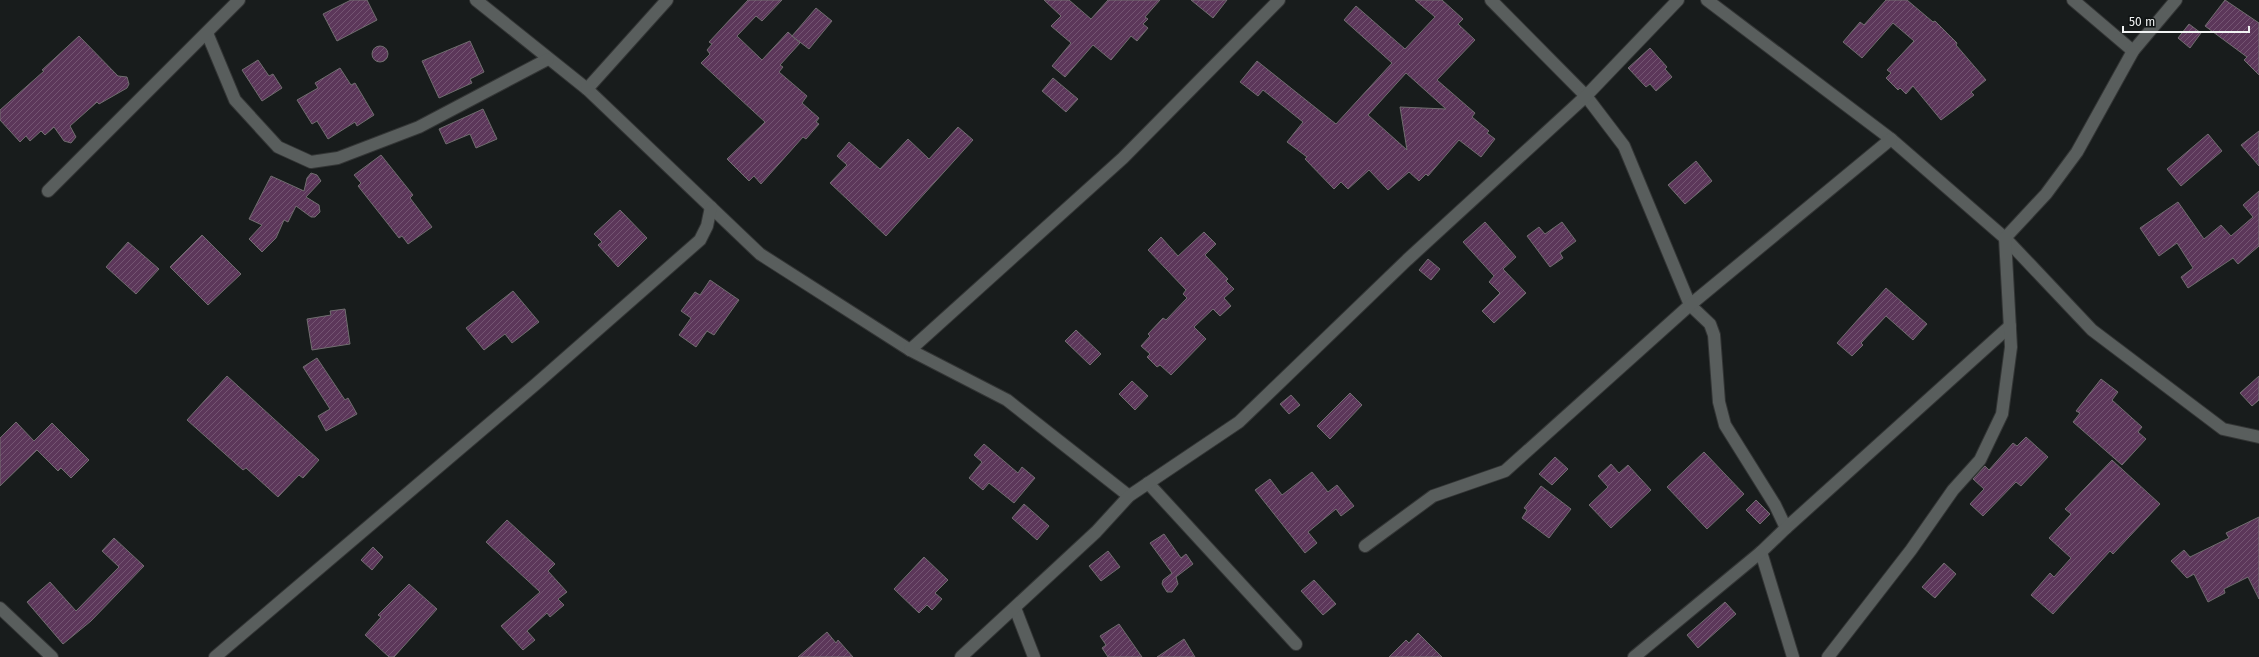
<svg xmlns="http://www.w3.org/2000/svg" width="2259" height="657" font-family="'Fira Sans',sans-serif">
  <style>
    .building { fill: url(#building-hatch); stroke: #706d6f; fill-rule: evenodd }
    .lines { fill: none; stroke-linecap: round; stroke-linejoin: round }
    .street-casing { stroke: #333535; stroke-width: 14 }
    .street { stroke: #595e5d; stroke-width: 12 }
  </style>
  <defs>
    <pattern id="building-hatch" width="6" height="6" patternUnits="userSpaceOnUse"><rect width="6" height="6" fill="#5c375a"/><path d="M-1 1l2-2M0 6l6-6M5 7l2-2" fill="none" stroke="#745472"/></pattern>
  </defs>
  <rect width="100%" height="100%" fill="#181c1c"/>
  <g class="building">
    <polygon points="351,0 367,0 377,20 337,41 323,14"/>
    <polygon points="748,0 782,0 762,21 756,16 737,36 762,60 788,32 800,43 780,65 783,67 779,72 807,96 802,103 819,118 816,122 819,124 806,139 803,137 761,184 754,176 749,181 727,159 765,122 701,63 710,54 707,50 712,44 709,42"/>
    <polygon points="1044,0 1069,0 1091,19 1108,0 1160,0 1145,17 1148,19 1143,24 1148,28 1137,41 1131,36 1111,60 1093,45 1065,77 1052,66 1071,43 1051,26 1061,16"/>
    <polygon points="1191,0 1227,0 1213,18"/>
    <path d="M1415,0H1442L1463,19L1458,24L1475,40L1437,80L1475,113L1472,117L1489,131L1487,133L1495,139L1481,157L1459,140L1428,176L1426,174L1419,181L1409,172L1388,190L1369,170L1348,189L1341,182L1334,189L1305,159L1307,157L1287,142L1303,122L1263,90L1258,96L1240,82L1257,61L1336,124L1392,63L1344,20L1356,6L1405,49L1435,17ZM1406,73L1446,109L1400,107L1407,150L1368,115Z"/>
    <polygon points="1886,0 1907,0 1933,22 1935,21 1957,43 1956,45 1986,80 1971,92 1974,95 1941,120 1913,86 1906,94 1900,88 1898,90 1886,78 1891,73 1887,70 1914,41 1893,23 1862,58 1843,42 1860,22 1864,25"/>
    <polygon points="2225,0 2259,23 2259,75 2244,60 2247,57 2205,26"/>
    <polygon points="816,8 832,21 809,49 792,36"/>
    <polygon points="2189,24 2201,33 2190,48 2178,38"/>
    <polygon points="79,36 118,76 127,77 129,84 127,88 99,104 97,102 70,126 76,137 71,143 64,141 54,127 45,135 41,131 30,141 26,136 20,142 0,120 0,110 44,71 42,70"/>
    <polygon points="470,41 484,72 470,79 472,83 439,98 422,61"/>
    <circle cx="380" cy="54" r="8"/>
    <polygon points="1650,48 1667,67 1665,69 1672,77 1656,91 1650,84 1646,87 1628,68"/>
    <polygon points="258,60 269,76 273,74 282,88 262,101 242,70"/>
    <polygon points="340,68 351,85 355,83 374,115 357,126 355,122 328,139 317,121 312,124 297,100 318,88 315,83"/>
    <polygon points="1053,78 1078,99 1066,112 1042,91"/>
    <polygon points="483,109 497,139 476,148 470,134 446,144 439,129"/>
    <polygon points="958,127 973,140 886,236 830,183 847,165 837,156 849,142 880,169 908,139 929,159"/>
    <polygon points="2259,131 2259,166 2241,145"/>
    <polygon points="2208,134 2222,151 2181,186 2167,169"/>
    <polygon points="381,155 413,195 410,198 432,227 408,244 402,236 399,238 358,186 361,183 354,175"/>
    <polygon points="1696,161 1712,181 1685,204 1668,185"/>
    <polygon points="311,173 317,175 321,181 306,197 319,205 320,212 315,217 311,217 296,206 288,222 284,220 276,238 262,252 249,239 262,225 249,219 271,176 304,191 307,178"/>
    <polygon points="2259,191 2259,246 2238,264 2233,258 2188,288 2181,277 2193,268 2177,243 2159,256 2140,228 2178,202 2204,239 2221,225 2231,236 2253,217 2243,205"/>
    <polygon points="620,210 647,238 618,267 598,245 602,242 594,234"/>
    <polygon points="1485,222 1516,257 1503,269 1526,293 1494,323 1482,311 1500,293 1489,282 1494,276 1463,242"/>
    <polygon points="1562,222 1576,241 1560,253 1563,258 1550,267 1527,236 1539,227 1545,234"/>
    <polygon points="1204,232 1216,244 1205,255 1228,279 1226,281 1234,289 1224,298 1231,306 1220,316 1213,309 1194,327 1206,339 1171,375 1160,365 1157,367 1147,357 1150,354 1141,346 1150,336 1148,334 1163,318 1166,320 1187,298 1183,294 1186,290 1148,250 1161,237 1178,256"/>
    <polygon points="202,235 241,274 208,305 170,267"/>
    <polygon points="128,242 159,269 136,294 106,267"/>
    <polygon points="1428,259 1440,269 1431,280 1419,270"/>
    <polygon points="710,280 739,300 714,335 707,331 696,347 679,335 691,318 681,311 695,292 700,295"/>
    <polygon points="1886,288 1927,324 1913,340 1886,316 1861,343 1863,345 1852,356 1837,343"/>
    <polygon points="513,291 539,322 512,343 505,334 484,350 466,328"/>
    <polygon points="345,309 350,344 312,350 307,319 331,315 330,311"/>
    <polygon points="1076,330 1101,354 1090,365 1065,341"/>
    <polygon points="317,358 345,400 348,398 357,414 326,431 318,416 330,409 303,367"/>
    <polygon points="227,376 319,460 303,478 299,475 278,497 246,468 243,470 187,420"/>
    <polygon points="2259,376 2259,400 2252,406 2240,393"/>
    <polygon points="2101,379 2118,392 2112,400 2142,427 2138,432 2146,439 2122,465 2073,422 2080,413 2076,411"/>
    <polygon points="1132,381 1148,396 1135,410 1119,394"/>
    <polygon points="1350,393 1362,405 1330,439 1317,426"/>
    <polygon points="1291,395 1300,405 1289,414 1280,404"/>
    <polygon points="16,422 34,441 52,423 89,460 71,478 61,468 58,471 37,450 0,486 0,438"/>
    <polygon points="2026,437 2048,457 2021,486 2016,482 1983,516 1970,504 1984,489 1973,479 1985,466 1989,470 2013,443 2017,446"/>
    <polygon points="984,444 1018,473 1022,467 1035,478 1014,503 989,483 983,490 969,478 982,462 974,455"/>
    <polygon points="1704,452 1744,494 1707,529 1667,487"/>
    <polygon points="1555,457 1568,469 1552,485 1539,474"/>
    <polygon points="2112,460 2160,504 2113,554 2110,551 2053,614 2031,595 2050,573 2054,577 2071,558 2049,538 2071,514 2065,509"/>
    <polygon points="1611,464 1619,473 1628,465 1651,490 1611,528 1589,505 1608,487 1598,476"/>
    <polygon points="1312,472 1328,492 1337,485 1354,506 1341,516 1336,509 1308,532 1317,543 1305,553 1255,490 1270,479 1282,495"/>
    <polygon points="1541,486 1571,509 1549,538 1522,518 1527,510 1524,508"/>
    <polygon points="1756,500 1770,514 1760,524 1746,510"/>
    <polygon points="1024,504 1049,526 1037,540 1012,518"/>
    <polygon points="2259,517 2259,599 2248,577 2224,589 2225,593 2208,602 2194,574 2187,578 2171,561 2184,550 2190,557 2229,538 2226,533"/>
    <polygon points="507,520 555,564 548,571 567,592 558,599 564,605 550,617 547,613 527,631 535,640 523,650 501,626 540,592 486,542"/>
    <polygon points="1164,534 1181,558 1186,554 1193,564 1176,577 1178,584 1172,592 1167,592 1162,584 1163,580 1172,573 1150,543"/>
    <polygon points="114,538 144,566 91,621 63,644 27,602 50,582 76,611 119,567 102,551"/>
    <polygon points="373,547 383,557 372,570 361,560"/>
    <polygon points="1108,551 1120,567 1101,581 1089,566"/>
    <polygon points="924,557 948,580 935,593 942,599 932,610 927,605 919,613 894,589"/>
    <polygon points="1944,563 1956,574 1935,598 1922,587"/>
    <polygon points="1314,580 1336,604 1323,615 1301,591"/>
    <polygon points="409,584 437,609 394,657 389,657 365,635 381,617 378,615"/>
    <polygon points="1725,602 1736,614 1698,648 1687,635"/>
    <polygon points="1119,624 1142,657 1108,657 1102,648 1106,645 1100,636"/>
    <polygon points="827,632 836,643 838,640 853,657 798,657"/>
    <polygon points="1418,633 1442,657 1389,657 1406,640 1409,643"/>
    <polygon points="1184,639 1195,657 1157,657"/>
  </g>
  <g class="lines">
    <g class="street-casing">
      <g id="street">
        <polyline points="476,0 587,89 760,254 910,350 1007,400 1129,496"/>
        <polyline points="1491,0 1586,96 1624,146 1690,305 1710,324 1714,335 1719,402 1725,425 1775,505 1786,528"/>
        <polyline points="1707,0 1891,139 2005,238 2092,330 2223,429 2259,437"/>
        <polyline points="2073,0 2133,51"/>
        <polyline points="207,33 235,100 278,147 311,162 338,158 419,127 548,59"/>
        <polyline points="587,89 667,0"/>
        <polyline points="48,191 239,0"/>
        <polyline points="910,350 1123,158 1279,0"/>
        <polyline points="1148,483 1296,644"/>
        <polyline points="1365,546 1433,496 1505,471 1690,305 1891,139"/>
        <polyline points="1761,552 1793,657"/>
        <polyline points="0,608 52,657"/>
        <polyline points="1015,608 1034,657"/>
        <polyline points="215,657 536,384 700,240 707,226 711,207"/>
        <polyline points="961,657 1096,532 1129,496 1239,422 1407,260 1586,96 1678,0"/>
        <polyline points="1634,657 1761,552 1786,528 2010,326"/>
        <polyline points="1828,657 1911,550 1953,490 1980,460 2002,414 2011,347 2005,238 2046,194 2077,152 2133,51 2176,0"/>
      </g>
    </g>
    <use href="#street" class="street"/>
  </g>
  <path d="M2123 26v6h126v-6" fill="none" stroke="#f1f3f3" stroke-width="2"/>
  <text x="2129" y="26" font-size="12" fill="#f1f3f3" stroke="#0f1313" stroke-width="3" paint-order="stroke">50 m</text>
</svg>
